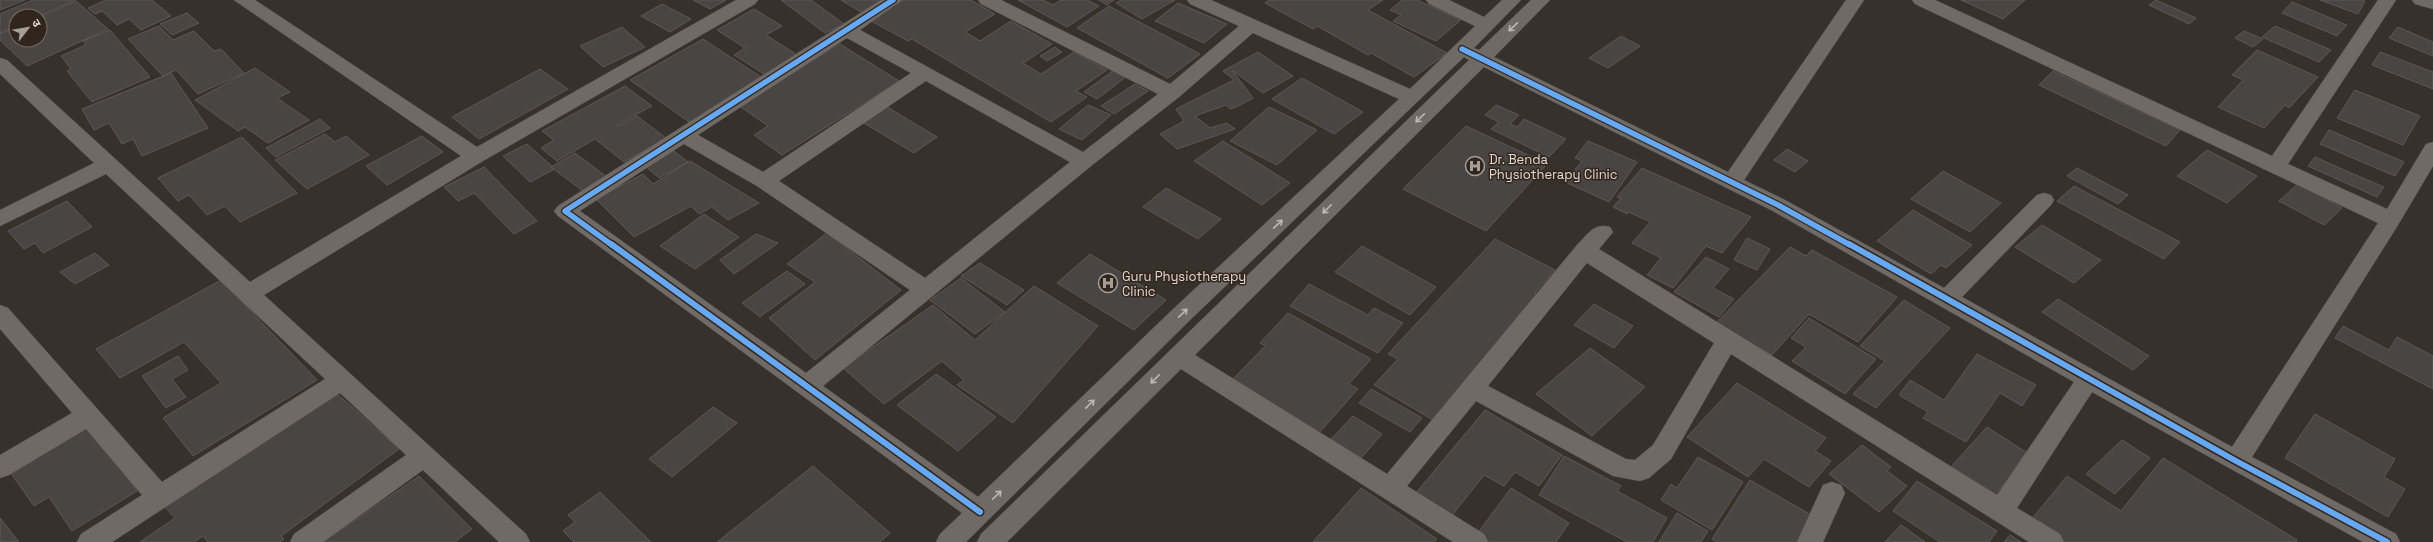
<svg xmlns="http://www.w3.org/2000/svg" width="2433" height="542" font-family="'Space Grotesk','Noto Sans Devanagari',sans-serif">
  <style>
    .building { fill: #484544; stroke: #5c5858 }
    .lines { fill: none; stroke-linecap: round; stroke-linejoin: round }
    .minor-casing { stroke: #544f4a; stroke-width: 1 }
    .minor { fill: #6f6a65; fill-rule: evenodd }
    .cycleway-far1-casing { stroke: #32261c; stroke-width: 8 }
    .cycleway-casing { stroke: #32261c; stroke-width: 9 }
    .cycleway-far1 { stroke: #66a8f1; stroke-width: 5.5 }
    .cycleway { stroke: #66a8f1; stroke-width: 6 }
    .oneway { stroke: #bfb8b1 }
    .labels { text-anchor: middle; stroke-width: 3; stroke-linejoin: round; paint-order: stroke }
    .poi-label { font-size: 13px; fill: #e1d9d2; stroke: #32261c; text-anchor: start }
  </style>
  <rect width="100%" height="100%" fill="#37312b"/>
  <g class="building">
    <polygon points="0,0 25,0 0,10"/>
    <polygon points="33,0 75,0 39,16 16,16 16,26 0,33 0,14"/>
    <polygon points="106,0 152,0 171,16 141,30 129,19 117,25 102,11 95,14 88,8"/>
    <polygon points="693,0 726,0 710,9"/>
    <polygon points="781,0 811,0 844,24 825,33"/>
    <polygon points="841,0 877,0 880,2 861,12"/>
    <polygon points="904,0 971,0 995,14 965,32 980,41 1011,21 1052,44 1023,63 1041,74 1074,52 1107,70 1076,91 1087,97 1051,122 912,39 908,41 871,21"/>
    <polygon points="1018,0 1043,0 1053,5 1061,0 1087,0 1099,6 1067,27"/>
    <polygon points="1099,0 1114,0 1107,5"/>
    <polygon points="1121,0 1175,0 1142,19 1116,3"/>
    <polygon points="1269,0 1383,0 1368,10 1447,53 1414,77 1371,53 1368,55 1317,26 1313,29 1265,3"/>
    <polygon points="1402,0 1417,0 1461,20 1436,41 1393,21 1401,15 1390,10"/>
    <polygon points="1961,0 2025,0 2003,19"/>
    <polygon points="2156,0 2196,18 2189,24 2149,5"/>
    <polygon points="2320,0 2361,0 2365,1 2358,14"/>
    <polygon points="76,1 108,29 27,66 0,40 0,34 16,27 16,40 40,40 40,17"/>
    <polygon points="2292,2 2347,25 2337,36 2282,13"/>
    <polygon points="1178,3 1227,24 1204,43 1155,21"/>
    <polygon points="662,4 691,19 670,32 641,16"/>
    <polygon points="1109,6 1200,54 1168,78 1077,28"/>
    <polygon points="754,9 782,26 766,35 797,55 764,74 734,55 745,48 717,30"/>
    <polygon points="187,13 199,23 172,35 160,24"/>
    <polygon points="159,26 173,40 194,31 214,51 221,49 244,73 198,94 176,70 163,76 128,39"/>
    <polygon points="2275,26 2331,50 2319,62 2262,37"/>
    <polygon points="622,27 645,47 603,67 580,46"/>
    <polygon points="2398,27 2433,42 2433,56 2389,38"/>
    <polygon points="110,30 150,77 92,102 67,71 71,69 61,56 86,45 83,41"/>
    <polygon points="2244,31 2263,39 2253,47 2235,38"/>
    <polygon points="1621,36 1640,46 1608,68 1589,58"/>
    <polygon points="703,39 761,77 689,122 630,80"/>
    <polygon points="840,44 899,81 782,155 754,135 768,126 738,105"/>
    <polygon points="1055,47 1062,52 1047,61 1040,56"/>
    <polygon points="2257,50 2318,77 2289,108 2285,105 2264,128 2218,107 2243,80 2232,75"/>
    <polygon points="1258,52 1293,76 1263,93 1232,70 1253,98 1238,106 1230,109 1226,105 1195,116 1210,128 1227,123 1235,129 1177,149 1160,134 1184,121 1176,109 1234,80 1223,71"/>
    <polygon points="2380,52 2433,72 2433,89 2372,65"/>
    <polygon points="255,68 290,92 277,98 309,120 268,143 245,127 238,131 195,100"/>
    <polygon points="540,69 568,89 479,139 452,117"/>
    <polygon points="1114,70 1127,76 1097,99 1084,92"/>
    <polygon points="2053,71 2180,130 2166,146 2039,85"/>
    <polygon points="171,73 208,128 142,156 133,139 122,144 109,123 94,130 82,109"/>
    <polygon points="1302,78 1363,112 1334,134 1272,99"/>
    <polygon points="1135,84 1148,91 1114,114 1101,106"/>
    <polygon points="625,86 652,106 617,125 619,126 637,116 666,138 624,162 595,139 557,161 541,148 554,140 542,131"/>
    <polygon points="2355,90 2420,116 2403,145 2337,118"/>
    <polygon points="1088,105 1111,115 1082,140 1059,129"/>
    <polygon points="1496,105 1519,115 1510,124 1517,127 1524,119 1566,139 1549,157 1491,129 1499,122 1485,115"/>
    <polygon points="887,107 937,137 914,153 864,123"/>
    <polygon points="1269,107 1317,130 1277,165 1230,141"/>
    <polygon points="320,119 330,128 276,157 266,148"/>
    <polygon points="1466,126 1547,164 1486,231 1403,189"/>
    <polygon points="2329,130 2404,162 2395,176 2320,144"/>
    <polygon points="325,134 335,142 346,136 369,155 307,189 275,160"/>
    <polygon points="422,136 443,152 387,185 366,166"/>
    <polygon points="242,137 297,193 240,222 225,206 207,215 189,195 178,201 158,178"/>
    <polygon points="1223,141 1290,183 1262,205 1194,161"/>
    <polygon points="1588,141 1637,162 1609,202 1565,182 1582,161 1575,158"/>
    <polygon points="527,144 555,169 530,182 503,156"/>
    <polygon points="669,147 688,162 659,178 643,164"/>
    <polygon points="1787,149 1808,161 1795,172 1774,160"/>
    <polygon points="2207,150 2257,176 2227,203 2177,176"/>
    <polygon points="575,153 607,177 583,191 551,167"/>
    <polygon points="2315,157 2351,173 2384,187 2377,197 2308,166"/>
    <polygon points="690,161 759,203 728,220 712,207 699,214 691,206 634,237 596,199 643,174 653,184"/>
    <polygon points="484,167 537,221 514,234 474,193 458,201 444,187"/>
    <polygon points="1642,168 1751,217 1722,253 1706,246 1673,288 1647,275 1661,258 1632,243 1650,222 1629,212 1627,214 1613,207 1621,198 1617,197"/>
    <polygon points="2077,168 2128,195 2118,204 2067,176"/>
    <polygon points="1943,171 2001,203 1970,232 1911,199"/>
    <polygon points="2298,184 2342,208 2324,225 2279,201"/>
    <polygon points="2074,186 2180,242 2164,259 2057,201"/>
    <polygon points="1166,188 1221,219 1198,239 1143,207"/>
    <polygon points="67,201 92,227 43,253 35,243 24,249 8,231"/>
    <polygon points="1913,210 1972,245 1946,268 1941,265 1931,274 1877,241"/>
    <polygon points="704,214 739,237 695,269 660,246"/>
    <polygon points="2042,225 2101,260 2074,283 2015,247"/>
    <polygon points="827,233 901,290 815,360 769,318 815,282 787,264"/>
    <polygon points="756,234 778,243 734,274 720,260"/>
    <polygon points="1747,238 1770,249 1757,270 1734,260"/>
    <polygon points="1495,239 1555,270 1535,293 1538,295 1438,423 1374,385 1398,359 1388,354"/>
    <polygon points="1362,246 1436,287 1410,315 1335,272"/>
    <polygon points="1790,247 1806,256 1812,250 1897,297 1858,342 1809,314 1772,355 1716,323"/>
    <polygon points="95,253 109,265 75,284 60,272"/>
    <polygon points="1090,254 1166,300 1134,330 1057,283"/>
    <polygon points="1706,257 1729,269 1713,288 1734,299 1719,317 1674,292"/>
    <polygon points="980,263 1024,290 1007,305 961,276"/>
    <polygon points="787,271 805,284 760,317 742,303"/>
    <polygon points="961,278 1005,312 975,334 930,300"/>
    <polygon points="221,280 317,380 193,456 163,418 221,383 184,342 120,378 96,349"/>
    <polygon points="1309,284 1368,315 1374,308 1403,323 1378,353 1290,306"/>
    <polygon points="1034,286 1098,326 1013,423 957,385 964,380 942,361 884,404 843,368 933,305 975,340"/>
    <polygon points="2058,299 2149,356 2133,370 2042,312"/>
    <polygon points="1904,300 1950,328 1876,408 1853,394 1885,361 1860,346"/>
    <polygon points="1594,304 1633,326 1614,348 1574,325"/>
    <polygon points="1288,313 1371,359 1349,384 1358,389 1318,434 1231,381 1265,346 1260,343"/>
    <polygon points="1809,318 1876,359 1845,394 1792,361 1806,347 1791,338"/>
    <polygon points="2343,326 2389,350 2397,337 2433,356 2433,389 2335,338"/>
    <polygon points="1590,348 1645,387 1592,436 1536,394"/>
    <polygon points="1977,354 2036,385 2022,406 2000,393 1966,442 1923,418 1928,412 1899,395 1910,380 1944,400"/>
    <polygon points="178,356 188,370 172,379 186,397 166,408 142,376"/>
    <polygon points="936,374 996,417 958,451 897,405"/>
    <polygon points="1737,383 1826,438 1815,451 1831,461 1809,487 1764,459 1748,477 1687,437"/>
    <polygon points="1371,389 1422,418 1410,432 1359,403"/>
    <polygon points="334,391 399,449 281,536 284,539 280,542 208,542 203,536 194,542 140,542 175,518 162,504"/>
    <polygon points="713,407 737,423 672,477 649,459"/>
    <polygon points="1485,410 1562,455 1539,486 1515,472 1504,486 1484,475 1451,517 1415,494"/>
    <polygon points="2315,414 2395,459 2384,477 2405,489 2388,517 2285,458"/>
    <polygon points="1353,416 1382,434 1361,458 1331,439"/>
    <polygon points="87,424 137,491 72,531 49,497 34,506 8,469"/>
    <polygon points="1987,427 2029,454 1993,497 1950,468"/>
    <polygon points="2122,440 2150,458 2115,494 2086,474"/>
    <polygon points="1862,445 1891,467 1887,471 1907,486 1879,512 1829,474"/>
    <polygon points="1564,456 1621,486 1617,491 1667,518 1653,542 1627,542 1539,495"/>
    <polygon points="1698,457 1743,482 1712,530 1661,500 1671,484 1677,488"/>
    <polygon points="2163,458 2297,540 2296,542 2064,542 2031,520 2067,476 2121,511"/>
    <polygon points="813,466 890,533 880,542 717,542"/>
    <polygon points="419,476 472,529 455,542 323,542"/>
    <polygon points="1750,480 1813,516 1797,542 1717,542 1712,539"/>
    <polygon points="1917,481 1997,531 1989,542 1940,542 1893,511"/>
    <polygon points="1361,488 1437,539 1434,542 1313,542"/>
    <polygon points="1511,488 1569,523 1556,542 1490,542 1477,534"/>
    <polygon points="600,492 651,542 574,542 563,531 575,522 568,515"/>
    <polygon points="1677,513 1708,531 1701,542 1659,542"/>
    <polygon points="0,518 19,542 0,542"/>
    <polygon points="1901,525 1925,542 1885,542"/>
    <polygon points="2010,535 2021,542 2004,542"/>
  </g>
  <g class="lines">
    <g class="minor-casing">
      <g id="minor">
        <polygon points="234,0 255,0 477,147 736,0 758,0 755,4 483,161 264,295 526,534 530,542 499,542 423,470 323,542 290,542 294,534 406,455 340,393 112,542 77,542 81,534 142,495 86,429 9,475 0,478 0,455 72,413 0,329 0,305 8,308 162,482 325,379 106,174 0,226 0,210 94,163 0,74 0,58 7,60 250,282 461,156"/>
        <path d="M881,0H902L860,30L1083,152L1158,94L981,4L978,0H1001L1170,84L1239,26L1190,4L1187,0H1211L1410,89L1475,26L1429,4L1426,0H1449L1484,17L1502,0H1521L1474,48L1479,50L1531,0H1550L1494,57L1728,172L1846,0H1864L1744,180L1785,200L1944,288L2037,195L2044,193L2051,195L2054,200L2051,205L1962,297L2232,447L2378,223L1915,4L1912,0H1935L2272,156L2378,0H2396L2288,164L2387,209L2426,144L2433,142V166L2398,225L2252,457L2396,534L2400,542H2363L2092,392L2017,508L2060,534L2064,542H2029L1731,354L1671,459L1649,478L1640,481L1613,476L1476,401L1407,486L1484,534L1488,542H1453L1181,369L1007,542H977L981,534L1469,60L1464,57L1187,323L966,542H936L940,534L962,513L558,216L554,211L558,206ZM1253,33L1399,99L1171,311L978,497L823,386L1091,166L1179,97ZM847,38L911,73L763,172L698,135ZM1484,67L1771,210L2074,382L1997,495L1599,249L1613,232L1610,227C1594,222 1587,235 1577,245L1387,474L1195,355ZM926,81L1070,162L925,278L779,181ZM684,144L757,186L910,290L806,373L580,211ZM1587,263L1714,343L1653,445L1635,460L1626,459L1488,386Z"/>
        <polygon points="2412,0 2433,0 2433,9 2415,4"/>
        <polygon points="1832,482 1841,485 1845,493 1823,542 1797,542 1823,485"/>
      </g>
    </g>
    <use href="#minor" class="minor"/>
    <g class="cycleway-far1-casing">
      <g id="cycleway-far1">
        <polyline points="1462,49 1778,205 1850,245"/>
        <polyline points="612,245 565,211 893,0"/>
      </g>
    </g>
    <g class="cycleway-casing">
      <g id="cycleway">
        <polyline points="611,244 980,512"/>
        <polyline points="1849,244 2236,461 2387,542"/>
      </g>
    </g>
    <use href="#cycleway-far1" class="cycleway-far1"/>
    <use href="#cycleway" class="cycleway"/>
  </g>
  <defs><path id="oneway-shaft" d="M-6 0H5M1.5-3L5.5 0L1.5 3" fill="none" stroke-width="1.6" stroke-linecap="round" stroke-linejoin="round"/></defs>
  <g class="oneway">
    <use href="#oneway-shaft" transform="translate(1513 27) rotate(136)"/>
    <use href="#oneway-shaft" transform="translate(1420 118) rotate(136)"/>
    <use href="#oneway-shaft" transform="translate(1327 209) rotate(135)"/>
    <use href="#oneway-shaft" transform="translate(1278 224) rotate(-43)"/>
    <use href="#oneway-shaft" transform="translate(1183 313) rotate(-43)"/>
    <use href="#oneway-shaft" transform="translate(1155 379) rotate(135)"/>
    <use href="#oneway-shaft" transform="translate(1090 404) rotate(-44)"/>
    <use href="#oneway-shaft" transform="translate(997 495) rotate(-44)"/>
  </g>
  <defs>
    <g id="hospital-ring" transform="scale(1)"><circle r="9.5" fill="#32261c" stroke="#a69e98" stroke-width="1.5"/><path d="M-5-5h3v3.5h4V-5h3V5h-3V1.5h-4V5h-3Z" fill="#a69e98"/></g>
  </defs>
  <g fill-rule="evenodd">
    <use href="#hospital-ring" x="1475" y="166"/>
    <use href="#hospital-ring" x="1108" y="283"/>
  </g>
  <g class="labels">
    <g class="poi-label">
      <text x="1489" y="164">Dr. Benda<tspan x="1489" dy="15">Physiotherapy Clinic</tspan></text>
      <text x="1122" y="281">Guru Physiotherapy<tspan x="1122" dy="15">Clinic</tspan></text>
    </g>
  </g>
  <g transform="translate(28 28) rotate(59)"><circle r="19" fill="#32261c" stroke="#786e65"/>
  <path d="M0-3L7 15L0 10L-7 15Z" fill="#a69e98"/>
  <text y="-6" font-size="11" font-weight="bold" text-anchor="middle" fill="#e1d9d2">उ</text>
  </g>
</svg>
